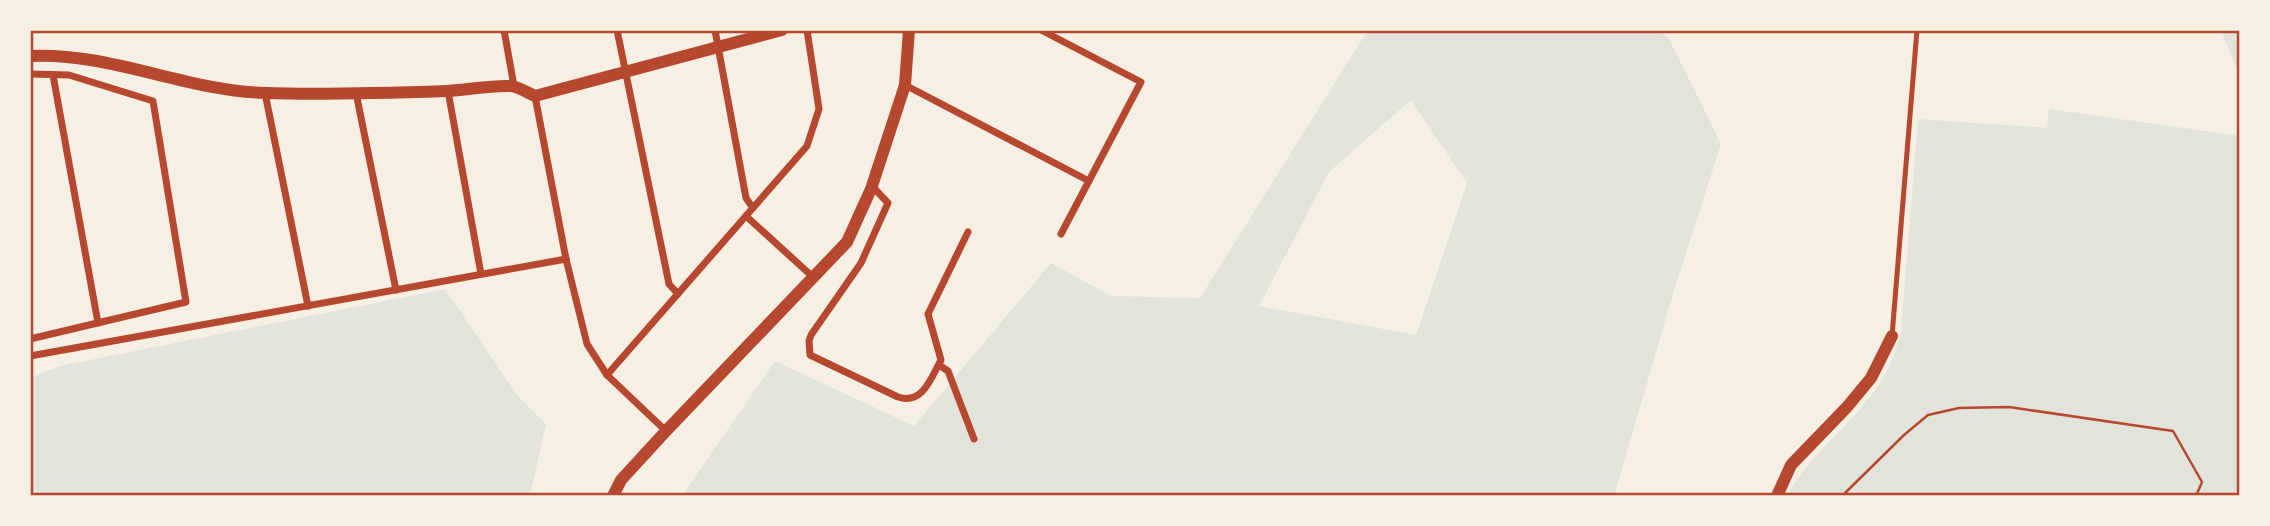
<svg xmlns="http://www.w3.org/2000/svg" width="2270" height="526" font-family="Literata,serif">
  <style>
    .green { fill: #e2e4dc; fill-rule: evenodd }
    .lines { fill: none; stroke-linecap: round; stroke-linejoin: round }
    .path { stroke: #b5482f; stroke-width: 2.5 }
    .service { stroke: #b5482f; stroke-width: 5 }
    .minor { stroke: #b5482f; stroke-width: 7 }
    .tertiary { stroke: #b5482f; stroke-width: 12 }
    .neatline { fill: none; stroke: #b5482f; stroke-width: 2.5 }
  </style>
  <rect width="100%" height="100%" fill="#f6efe4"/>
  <g class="green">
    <path d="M1368,30H1655L1668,37L1721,144L1676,284L1614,496H682L775,361L914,426L1051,263L1111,296L1200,298ZM1411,100L1467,183L1416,335L1259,306L1329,172Z"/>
    <polygon points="2221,30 2240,30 2240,77"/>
    <path d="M2049,109L2240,136V496H1787C1811,451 1857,422 1883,378C1892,364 1896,348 1901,332L1918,119L2047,128Z"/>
    <polygon points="445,289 517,395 546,424 530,496 30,496 30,378 60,366"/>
  </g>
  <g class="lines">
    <polyline class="path" points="1842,496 1904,435 1928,415 1959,408 2009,407 2173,431 2202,482 2196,496"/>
    <polyline class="service" points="1892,336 1917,30"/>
    <g class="minor">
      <polyline points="504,30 514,86"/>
      <polyline points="617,30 669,284 678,294"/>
      <polyline points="715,30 746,198 753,208"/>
      <polyline points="1041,30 1141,82 1061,234"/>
      <polyline points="30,74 69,75 153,101 186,302 30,339"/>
      <polyline points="53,75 98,323"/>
      <polyline points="905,85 1089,181"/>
      <polyline points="448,91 481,274"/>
      <polyline points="265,93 308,306"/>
      <polyline points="356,93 396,290"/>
      <polyline points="535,96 566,259 587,344 607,375 666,431"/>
      <path d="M872,186L888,203L861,263L811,335L809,341L810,355L898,397C923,405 931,378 941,360L928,314L968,232"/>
      <polyline points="746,216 814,278"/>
      <polyline points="30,356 566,259"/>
      <polyline points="939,365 948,371 974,439"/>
      <polyline points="607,375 807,146 819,109 807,30"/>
    </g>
    <g class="tertiary">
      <path d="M30,56C111,52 185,91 266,93C326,95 387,93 447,91C468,90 490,85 511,86C519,87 528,93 535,96L782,30"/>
      <polyline points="613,496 621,480 666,431 847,242 871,189 905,85 909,30"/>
      <polyline points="1777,496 1791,465 1847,407 1871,378 1892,336"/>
    </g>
  </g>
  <rect width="2270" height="526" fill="none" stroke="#f6efe4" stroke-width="63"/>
  <rect x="32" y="32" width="2206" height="462" class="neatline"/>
</svg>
